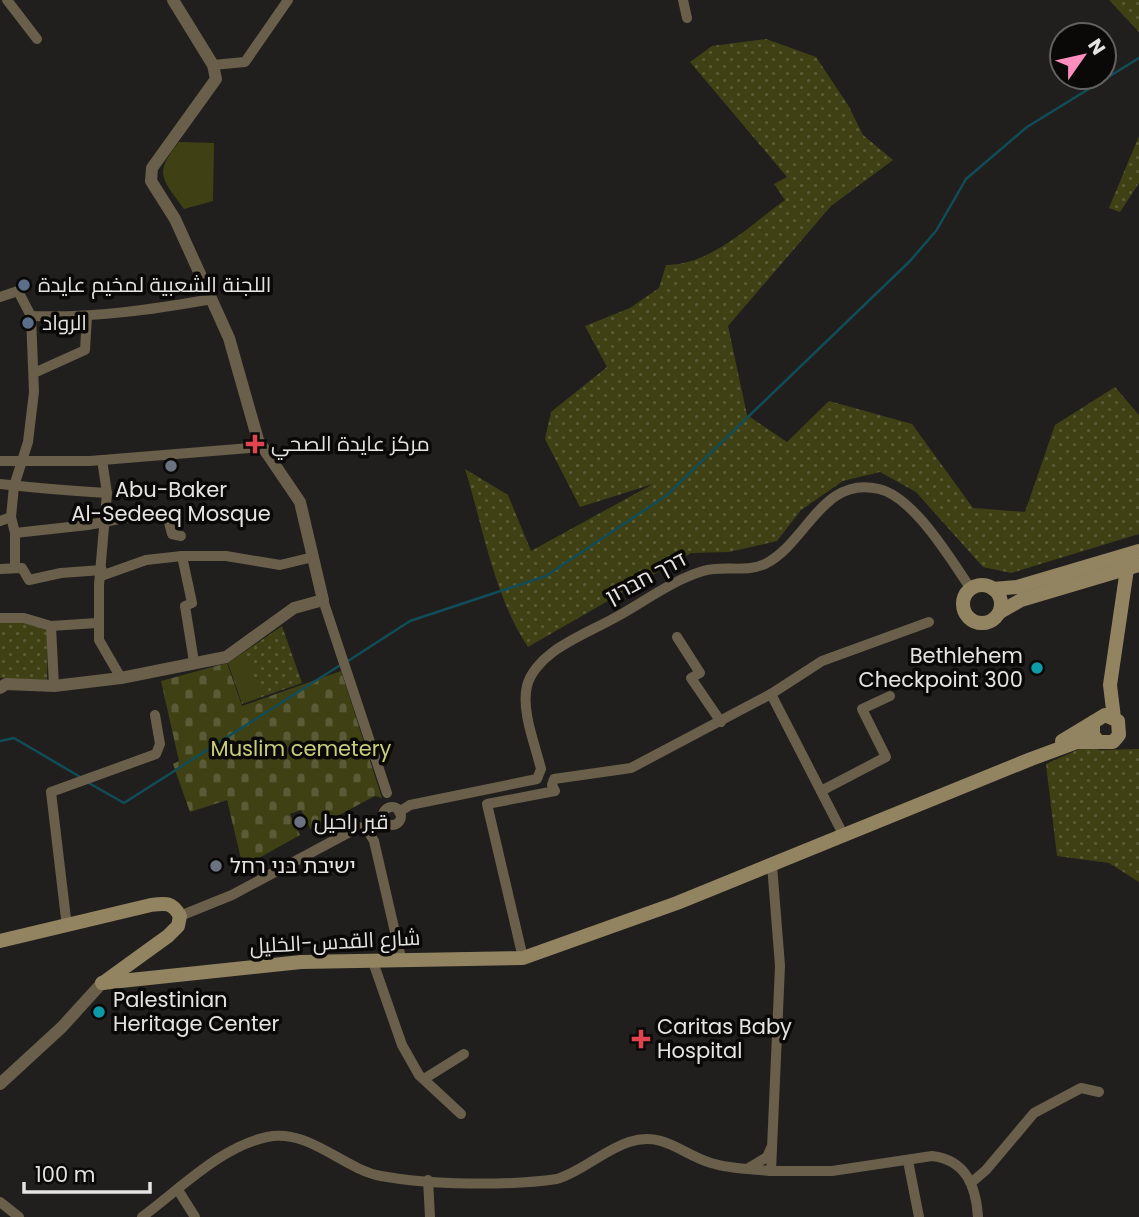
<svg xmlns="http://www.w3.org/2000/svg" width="1139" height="1217" font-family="Poppins,Cairo,'Noto Sans Hebrew',sans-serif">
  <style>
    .green { fill: url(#green-dots) }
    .cemetery { fill: url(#cemetery-stones) }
    .pitch { fill: #3f4115 }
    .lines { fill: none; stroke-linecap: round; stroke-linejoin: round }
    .stream { stroke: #104d59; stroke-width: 2.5 }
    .minor { stroke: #695f4a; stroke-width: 10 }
    .tertiary { stroke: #695f4a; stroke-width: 12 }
    .secondary { stroke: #938461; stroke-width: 14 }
    .service-dot { fill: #5c6f8a; stroke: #0a0908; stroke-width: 2.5 }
    .health-dot { fill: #e0444e; stroke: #0a0908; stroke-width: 2.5 }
    .worship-dot { fill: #6b7280; stroke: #0a0908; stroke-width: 2.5 }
    .culture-dot { fill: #0f9aa8; stroke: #0a0908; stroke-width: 2.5 }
    .labels { text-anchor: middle; stroke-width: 7; stroke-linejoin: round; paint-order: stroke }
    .poi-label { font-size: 21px; fill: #e5e4e2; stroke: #0a0908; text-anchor: start }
    .street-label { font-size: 21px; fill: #e5e4e2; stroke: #0a0908 }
    .park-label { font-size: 21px; fill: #c7ce7a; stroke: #0a0908 }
  </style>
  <defs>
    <pattern id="green-dots" width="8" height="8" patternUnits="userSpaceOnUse" patternTransform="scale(1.75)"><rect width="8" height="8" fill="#3f4115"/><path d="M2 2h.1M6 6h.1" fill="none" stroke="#5b5c37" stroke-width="1.8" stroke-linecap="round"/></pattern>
    <pattern id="cemetery-stones" width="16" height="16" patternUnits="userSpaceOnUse" patternTransform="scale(1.75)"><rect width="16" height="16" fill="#3f4115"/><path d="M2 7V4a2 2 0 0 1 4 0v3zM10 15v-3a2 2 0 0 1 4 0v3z" fill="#5b5c37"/></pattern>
  </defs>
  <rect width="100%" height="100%" fill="#211f1d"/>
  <g class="green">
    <polygon points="1109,0 1139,0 1139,32"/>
    <path d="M766,39L816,57L848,105L863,135L893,160L831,206L728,326L747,415L787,442L829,401L912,424L973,508L1025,512L1055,425L1115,387L1139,415V534L1011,573L983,567L916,492L880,472L843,481L801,510L777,541L729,552L691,553L528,647C494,596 483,527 465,469L508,495L531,551L653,484L580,507L545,439L551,412L607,367L585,326L630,308L659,288L666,265C711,265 749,226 785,200L774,184L787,177L690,62L712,46Z"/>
    <polygon points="1139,136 1139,183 1120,212 1109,208"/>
    <polygon points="0,620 25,620 48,629 47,681 0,678"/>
    <polygon points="282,626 302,683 242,704 228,663"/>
    <polygon points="1086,746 1100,750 1139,749 1139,882 1109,863 1057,856 1046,764"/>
  </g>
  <polygon class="cemetery" points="227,663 242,706 341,671 382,798 375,796 311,830 301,810 290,814 300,835 243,867 227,800 190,812 173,764 179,761 161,681"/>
  <g class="pitch">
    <path d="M179,142L214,143L213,201L184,209C162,178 153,174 179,142Z"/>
    <polygon points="247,657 261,696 242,702 229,663"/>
  </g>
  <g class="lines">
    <g class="stream">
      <polyline points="348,661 410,621 546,576 667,495 910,261 936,231 966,179 1027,127 1139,58"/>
      <polyline points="0,741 14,738 82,778"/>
      <polyline points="87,782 124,803 342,664"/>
    </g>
    <g class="minor">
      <polyline points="7,0 37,39"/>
      <polyline points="683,0 687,18"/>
      <polyline points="213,65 245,62 288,0"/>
      <polyline points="0,297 18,291 31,316 34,392 28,442 14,486 11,517 15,533 15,568"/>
      <path d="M31,316C93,318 151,310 212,299"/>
      <polyline points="34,373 85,350 87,316"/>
      <polyline points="102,460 107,493 99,585 99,640 121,678"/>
      <polyline points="0,461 90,461 263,447"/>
      <path d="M0,484C36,488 71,491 107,493"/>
      <polyline points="0,521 11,517"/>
      <polyline points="15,533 88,525 145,514 167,515 172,534 181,536"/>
      <polyline points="182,556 192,603 185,606 194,662"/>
      <polyline points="0,569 22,568 29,580 61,573 102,570"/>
      <polyline points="101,576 146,560 182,556 226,556 280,565 313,557"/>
      <polyline points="323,600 387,793"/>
      <polyline points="0,618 24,618 51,626 97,623"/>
      <polyline points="51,626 54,686"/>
      <polyline points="677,637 700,673 691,678 721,722"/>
      <polyline points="771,694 844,836"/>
      <polyline points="821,791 886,757 862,709 890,696"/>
      <circle cx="392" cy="816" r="9"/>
      <path d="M399,812L410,805L537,779L541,769C535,744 521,711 527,686C530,673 542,660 553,652C572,638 597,628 618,616C645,601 673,580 703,571C723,565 746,573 765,564C807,543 822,475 879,489C914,497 951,560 971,589"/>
      <path d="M772,865L780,966L771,1171H832L932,1156C966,1160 976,1186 978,1217"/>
      <polyline points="180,916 232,895 359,827 368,831 374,841 401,958"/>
      <polyline points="67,927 51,792 156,754 160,744 155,715"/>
      <polyline points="523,958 487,804 555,791 552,785 554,779 631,768 771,694 822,661 929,622"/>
      <polyline points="372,959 402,1045 419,1075 461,1114"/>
      <polyline points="424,1079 464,1054"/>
      <polyline points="908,1161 919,1217"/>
      <polyline points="747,1169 767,1157 771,1148"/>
      <polyline points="428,1180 430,1217"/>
      <polyline points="972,1182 986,1170 1034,1113 1081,1088 1099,1092"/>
      <polyline points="178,1190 195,1217"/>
      <polyline points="0,1202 19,1217"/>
      <path d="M142,1217C179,1190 220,1147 267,1137C309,1128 343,1169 381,1176C430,1185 508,1186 557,1179C583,1171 604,1150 629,1142C664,1131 681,1154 711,1163C730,1169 751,1169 771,1171"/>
    </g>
    <g class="tertiary">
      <polyline points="0,688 6,684 54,686 121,678 226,657 294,608 323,600 300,502 258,440 229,338 175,219 151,181 152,168 216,79 213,65 173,0"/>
      <polyline points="0,1084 62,1027 102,983"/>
    </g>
    <g class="secondary">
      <circle cx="982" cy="604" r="19"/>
      <polyline points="993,589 1017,587 1139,551"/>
      <polyline points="1000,612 1021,600 1139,565"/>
      <polyline points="1114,718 1110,685 1127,569 1121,557"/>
      <polyline points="1062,741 1105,715 1118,721 1119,735 1113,742 1099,742 1093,735 1093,722"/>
      <path d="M0,941L151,905C166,903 172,902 180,916L178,926L168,936L103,983"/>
      <polyline points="102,983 301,962 523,958 677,903 1031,759 1077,742 1099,742"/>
    </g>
  </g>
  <g class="service-dot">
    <circle cx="24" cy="285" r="7"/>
    <circle cx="28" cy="323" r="7"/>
  </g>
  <g class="health-dot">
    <path d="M251.5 433.5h7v7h7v7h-7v7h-7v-7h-7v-7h7z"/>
    <path d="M637.5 1028.5h7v7h7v7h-7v7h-7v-7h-7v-7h7z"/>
  </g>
  <g class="worship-dot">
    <circle cx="171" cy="466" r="7"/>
    <circle cx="300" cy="822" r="7"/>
    <circle cx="216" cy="866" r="7"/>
  </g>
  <g class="culture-dot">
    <circle cx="1037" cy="668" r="7"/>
    <circle cx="99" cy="1012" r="7"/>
  </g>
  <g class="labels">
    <g class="poi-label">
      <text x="38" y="292">اللجنة الشعبية لمخيم عايدة</text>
      <text x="42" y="330">الرواد</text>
      <text x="271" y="451">مركز عايدة الصحي</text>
      <text x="171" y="497" text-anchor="middle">Abu-Baker<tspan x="171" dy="24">Al-Sedeeq Mosque</tspan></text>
      <text x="1023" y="663" text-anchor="end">Bethlehem<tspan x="1023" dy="24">Checkpoint 300</tspan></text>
      <text x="314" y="829">قبر راحيل</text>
      <text x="230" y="873">ישיבת בני רחל</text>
      <text x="113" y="1007">Palestinian<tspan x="113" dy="24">Heritage Center</tspan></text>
      <text x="657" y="1034">Caritas Baby<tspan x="657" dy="24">Hospital</tspan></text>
    </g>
    <g class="street-label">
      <text transform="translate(646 578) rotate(-28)" y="7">דרך חברון</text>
      <text transform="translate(335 942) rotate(-3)" y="7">شارع القدس-الخليل</text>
    </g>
    <g class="park-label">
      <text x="301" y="756">Muslim cemetery</text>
    </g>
  </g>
  <g transform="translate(1083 56) rotate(56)"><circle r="33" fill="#0a0908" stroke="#62615f" stroke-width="2"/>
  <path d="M0-5L12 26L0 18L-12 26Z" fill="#fe8ebd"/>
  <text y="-10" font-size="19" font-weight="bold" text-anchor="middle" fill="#e5e4e2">N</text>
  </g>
  <path d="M24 1182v10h126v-10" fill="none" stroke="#e5e4e2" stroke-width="3.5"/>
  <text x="35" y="1182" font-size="21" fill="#e5e4e2" stroke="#0a0908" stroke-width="5" paint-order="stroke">100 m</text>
</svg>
